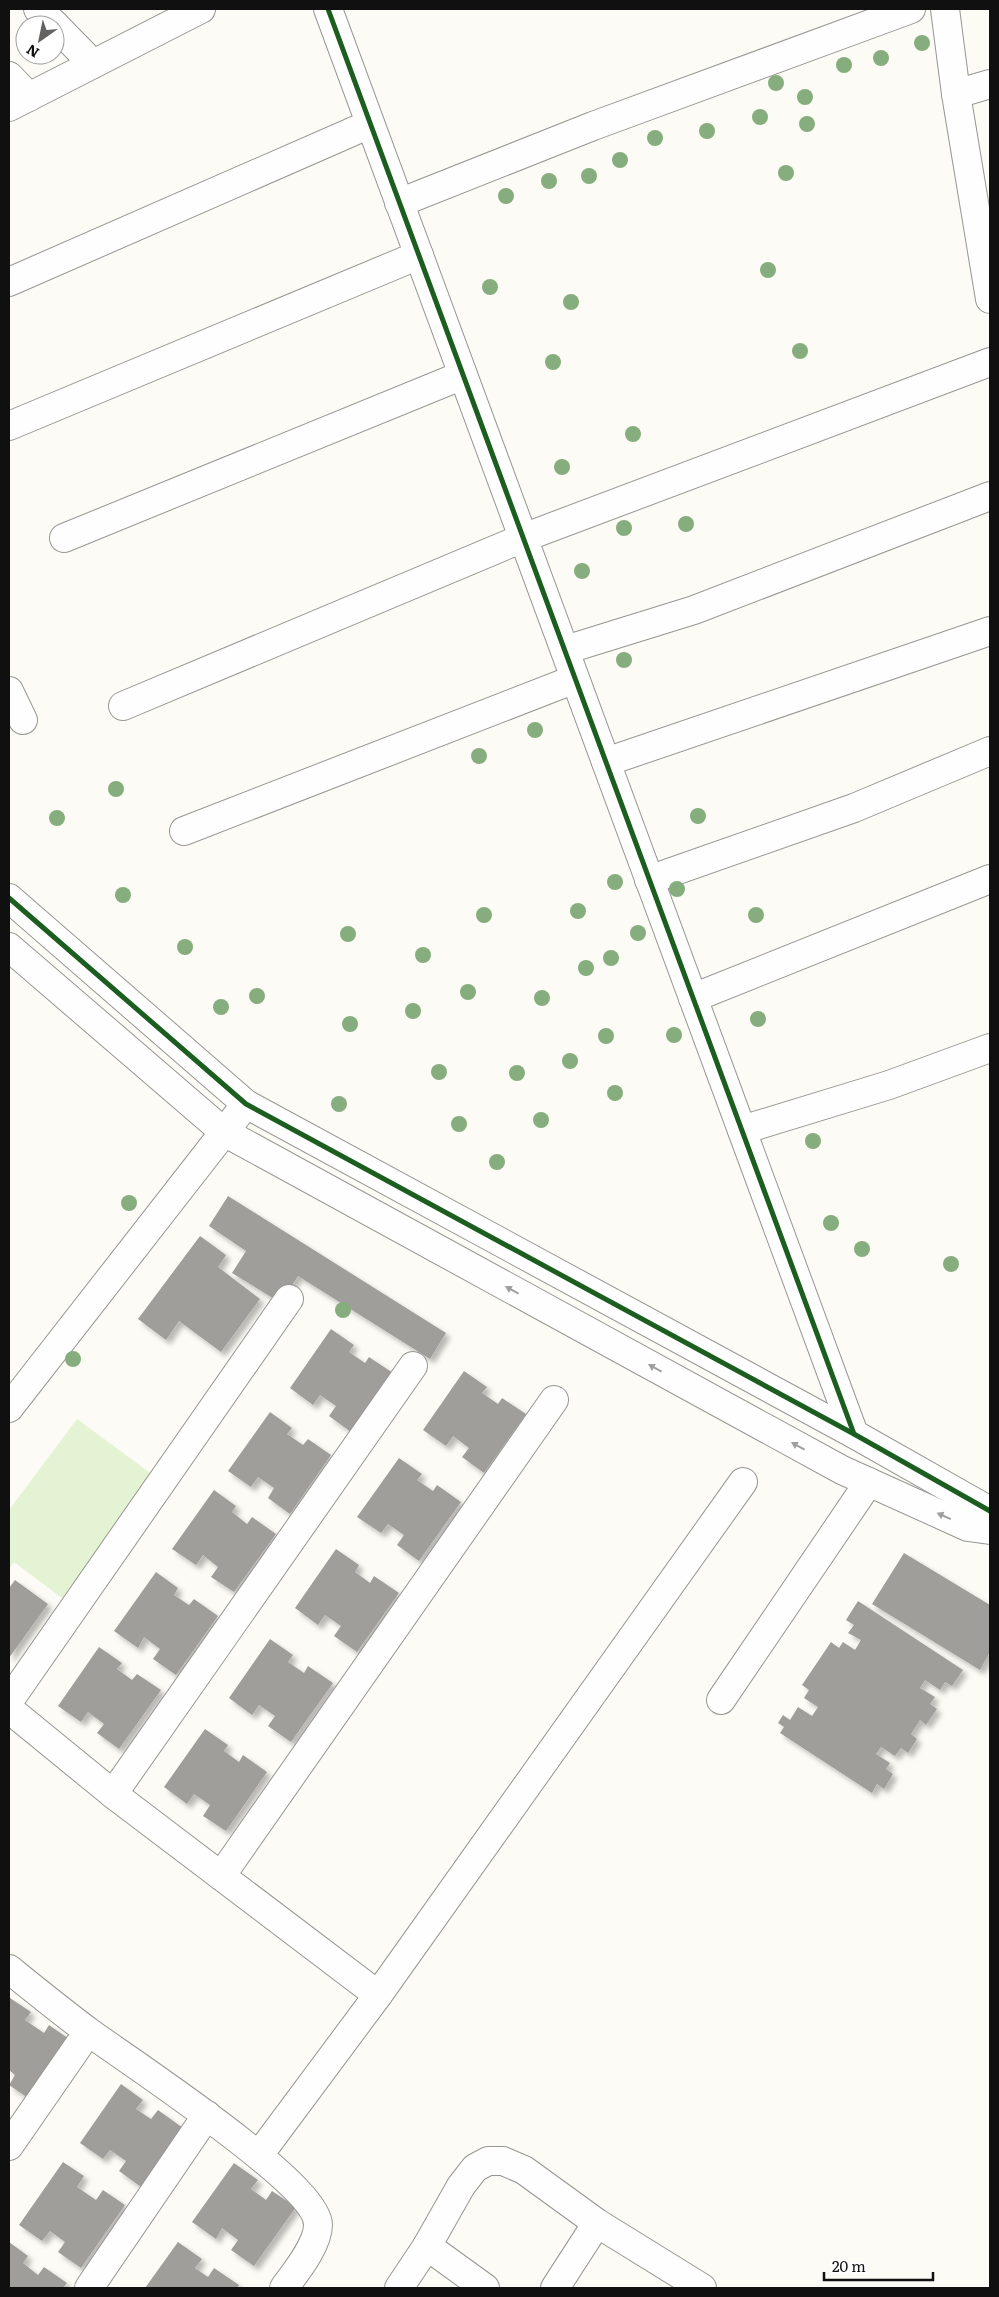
<svg xmlns="http://www.w3.org/2000/svg" width="999" height="2297" font-family="Literata,serif">
  <style>
    .green { fill: #e4f3d3 }
    .building { fill: #a09e9a; filter: url(#shadow) }
    .lines { fill: none; stroke-linecap: round; stroke-linejoin: round }
    .minor-casing { stroke: #969693; stroke-width: 30 }
    .tertiary-casing { stroke: #969693; stroke-width: 30 }
    .minor { stroke: #fffefe; stroke-width: 28 }
    .tertiary { stroke: #fffefe; stroke-width: 28 }
    .cycleway-casing { stroke: #fff; stroke-width: 8 }
    .cycleway { stroke: #1b5e20; stroke-width: 5 }
    .tree { fill: #86ad7d }
    .oneway { fill: #9f9f9f }
  </style>
  <defs>
    <filter id="shadow"><feDropShadow dx="4.5" dy="4.5" stdDeviation="2.5" flood-color="#0004"/></filter>
  </defs>
  <rect width="100%" height="100%" fill="#fcfbf5"/>
  <polygon class="green" points="77,1419 153,1475 62,1598 14,1562 9,1569 9,1510"/>
  <g class="building">
    <polygon points="228,1196 446,1333 430,1359 298,1276 281,1303 232,1273 246,1251 209,1226"/>
    <polygon points="200,1236 226,1255 218,1267 260,1299 221,1352 179,1321 166,1340 138,1319"/>
    <polygon points="331,1329 354,1345 349,1352 365,1363 369,1357 393,1373 351,1432 329,1416 336,1406 320,1395 313,1405 290,1388"/>
    <polygon points="464,1371 487,1387 482,1393 498,1404 502,1398 526,1414 484,1473 462,1457 469,1448 453,1436 446,1446 423,1430"/>
    <polygon points="270,1412 292,1428 287,1434 303,1445 308,1439 331,1455 290,1514 268,1498 274,1488 258,1477 251,1487 228,1471"/>
    <polygon points="399,1458 422,1474 417,1480 433,1491 437,1485 461,1502 419,1561 397,1545 404,1535 388,1524 381,1533 357,1517"/>
    <polygon points="214,1490 236,1506 232,1512 247,1524 252,1517 276,1534 234,1592 211,1577 218,1567 203,1555 196,1565 172,1549"/>
    <polygon points="336,1549 359,1565 355,1572 370,1583 374,1576 399,1593 357,1652 334,1636 341,1626 325,1615 318,1625 295,1608"/>
    <polygon points="904,1553 990,1605 990,1652 980,1670 872,1604"/>
    <polygon points="156,1572 178,1588 174,1595 189,1605 194,1599 218,1616 176,1675 153,1659 160,1649 144,1637 138,1648 114,1631"/>
    <polygon points="15,1580 48,1604 9,1658 9,1588"/>
    <polygon points="858,1601 963,1670 952,1686 945,1682 940,1690 925,1680 920,1688 935,1697 930,1704 937,1709 926,1725 920,1720 911,1734 917,1739 908,1753 901,1748 895,1756 881,1747 876,1754 890,1763 886,1769 893,1774 884,1789 877,1784 872,1793 780,1733 784,1727 778,1723 783,1715 790,1720 798,1707 812,1716 818,1707 804,1698 809,1690 802,1685 831,1642 839,1648 843,1642 855,1650 861,1640 848,1633 854,1625 846,1620"/>
    <polygon points="270,1639 293,1655 288,1662 304,1673 308,1666 333,1683 291,1742 268,1726 275,1716 259,1705 252,1715 229,1698"/>
    <polygon points="99,1647 122,1663 117,1669 132,1680 137,1674 161,1690 119,1749 97,1733 104,1724 88,1712 81,1722 58,1706"/>
    <polygon points="205,1729 228,1745 224,1751 239,1762 243,1755 267,1772 226,1831 203,1816 210,1805 194,1794 187,1804 164,1787"/>
    <polygon points="10,1998 31,2012 25,2020 44,2033 49,2025 72,2041 31,2100 9,2085 15,2075 9,2070"/>
    <polygon points="121,2084 143,2100 136,2109 151,2119 158,2110 183,2128 141,2187 119,2171 126,2161 110,2150 103,2159 80,2143"/>
    <polygon points="63,2162 84,2176 77,2187 96,2200 103,2190 125,2205 81,2268 58,2252 65,2242 50,2231 42,2241 19,2225"/>
    <polygon points="234,2163 258,2180 251,2189 266,2200 272,2191 296,2207 254,2266 231,2250 238,2240 222,2228 216,2239 192,2222"/>
    <polygon points="9,2242 28,2256 23,2263 38,2275 44,2267 67,2283 63,2288 9,2288"/>
    <polygon points="178,2242 202,2259 195,2268 208,2277 214,2268 239,2285 237,2288 145,2288"/>
  </g>
  <g class="lines">
    <g class="minor-casing">
      <g id="minor">
        <polyline points="38,9 55,25"/>
        <polyline points="328,9 854,1434"/>
        <polyline points="945,9 956,94 990,299"/>
        <polyline points="55,25 93,64"/>
        <polyline points="9,76 29,97"/>
        <polyline points="956,94 990,84"/>
        <polyline points="399,203 593,126 911,9"/>
        <polyline points="9,282 370,124"/>
        <polyline points="9,426 419,255"/>
        <polyline points="64,538 463,375"/>
        <polyline points="565,650 694,610 990,496"/>
        <polyline points="9,691 23,720"/>
        <polyline points="123,706 523,538 990,362"/>
        <polyline points="606,762 990,631"/>
        <polyline points="184,831 575,679"/>
        <polyline points="649,880 854,808 990,751"/>
        <polyline points="693,998 990,879"/>
        <polyline points="742,1130 889,1085 990,1048"/>
        <polyline points="9,1408 246,1104"/>
        <polyline points="721,1700 869,1482"/>
        <polyline points="9,1701 289,1299"/>
        <polyline points="9,1709 113,1794 378,1995"/>
        <polyline points="113,1794 413,1366"/>
        <polyline points="221,1876 554,1400"/>
        <path d="M9,1969C35,1990 62,2012 89,2032C127,2060 318,2184 318,2225C318,2245 295,2273 284,2288"/>
        <polyline points="9,2146 88,2032"/>
        <polyline points="259,2155 378,1995 743,1482"/>
        <polyline points="89,2288 207,2115"/>
        <polyline points="399,2288 427,2246"/>
        <polyline points="485,2288 427,2246 461,2186 475,2168 488,2161 503,2161 524,2170 597,2223 702,2288"/>
        <polyline points="555,2288 597,2223"/>
      </g>
    </g>
    <g class="tertiary-casing">
      <g id="tertiary">
        <polyline points="9,107 201,9"/>
        <polyline points="9,898 246,1104 854,1434 990,1511"/>
        <polyline points="9,947 224,1132 842,1470 968,1527 990,1530"/>
      </g>
    </g>
    <use href="#minor" class="minor"/>
    <use href="#tertiary" class="tertiary"/>
    <g class="cycleway-casing">
      <g id="cycleway">
        <polyline points="328,9 854,1434"/>
        <polyline points="9,898 246,1104 854,1434 990,1511"/>
      </g>
    </g>
    <use href="#cycleway" class="cycleway"/>
  </g>
  <g class="tree">
    <circle cx="922" cy="43" r="8"/>
    <circle cx="881" cy="58" r="8"/>
    <circle cx="844" cy="65" r="8"/>
    <circle cx="776" cy="83" r="8"/>
    <circle cx="805" cy="97" r="8"/>
    <circle cx="760" cy="117" r="8"/>
    <circle cx="807" cy="124" r="8"/>
    <circle cx="707" cy="131" r="8"/>
    <circle cx="655" cy="138" r="8"/>
    <circle cx="620" cy="160" r="8"/>
    <circle cx="786" cy="173" r="8"/>
    <circle cx="589" cy="176" r="8"/>
    <circle cx="549" cy="181" r="8"/>
    <circle cx="506" cy="196" r="8"/>
    <circle cx="768" cy="270" r="8"/>
    <circle cx="490" cy="287" r="8"/>
    <circle cx="571" cy="302" r="8"/>
    <circle cx="800" cy="351" r="8"/>
    <circle cx="553" cy="362" r="8"/>
    <circle cx="633" cy="434" r="8"/>
    <circle cx="562" cy="467" r="8"/>
    <circle cx="686" cy="524" r="8"/>
    <circle cx="624" cy="528" r="8"/>
    <circle cx="582" cy="571" r="8"/>
    <circle cx="624" cy="660" r="8"/>
    <circle cx="535" cy="730" r="8"/>
    <circle cx="479" cy="756" r="8"/>
    <circle cx="116" cy="789" r="8"/>
    <circle cx="698" cy="816" r="8"/>
    <circle cx="57" cy="818" r="8"/>
    <circle cx="615" cy="882" r="8"/>
    <circle cx="677" cy="889" r="8"/>
    <circle cx="123" cy="895" r="8"/>
    <circle cx="578" cy="911" r="8"/>
    <circle cx="484" cy="915" r="8"/>
    <circle cx="756" cy="915" r="8"/>
    <circle cx="638" cy="933" r="8"/>
    <circle cx="348" cy="934" r="8"/>
    <circle cx="185" cy="947" r="8"/>
    <circle cx="423" cy="955" r="8"/>
    <circle cx="611" cy="958" r="8"/>
    <circle cx="586" cy="968" r="8"/>
    <circle cx="468" cy="992" r="8"/>
    <circle cx="257" cy="996" r="8"/>
    <circle cx="542" cy="998" r="8"/>
    <circle cx="221" cy="1007" r="8"/>
    <circle cx="413" cy="1011" r="8"/>
    <circle cx="758" cy="1019" r="8"/>
    <circle cx="350" cy="1024" r="8"/>
    <circle cx="674" cy="1035" r="8"/>
    <circle cx="606" cy="1036" r="8"/>
    <circle cx="570" cy="1061" r="8"/>
    <circle cx="439" cy="1072" r="8"/>
    <circle cx="517" cy="1073" r="8"/>
    <circle cx="615" cy="1093" r="8"/>
    <circle cx="339" cy="1104" r="8"/>
    <circle cx="541" cy="1120" r="8"/>
    <circle cx="459" cy="1124" r="8"/>
    <circle cx="813" cy="1141" r="8"/>
    <circle cx="497" cy="1162" r="8"/>
    <circle cx="129" cy="1203" r="8"/>
    <circle cx="831" cy="1223" r="8"/>
    <circle cx="862" cy="1249" r="8"/>
    <circle cx="951" cy="1264" r="8"/>
    <circle cx="343" cy="1310" r="8"/>
    <circle cx="73" cy="1359" r="8"/>
  </g>
  <defs><path id="oneway-solid" d="M-6-.8H1V-3.2L6.5 0L1 3.2V.8H-6Z" transform="scale(1.25)"/></defs>
  <g class="oneway">
    <use href="#oneway-solid" transform="translate(512 1290) rotate(-151)"/>
    <use href="#oneway-solid" transform="translate(655 1368) rotate(-151)"/>
    <use href="#oneway-solid" transform="translate(798 1446) rotate(-151)"/>
    <use href="#oneway-solid" transform="translate(944 1516) rotate(-156)"/>
  </g>
  <rect width="999" height="2297" fill="none" stroke="#101010" stroke-width="20"/>
  <g transform="translate(40 40) rotate(213)"><circle r="24" fill="#ffffff" stroke="#9f9f9f"/>
  <path d="M0-4L9 19L0 12L-9 19Z" fill="#636260"/>
  <text y="-8" font-size="14" font-weight="bold" text-anchor="middle" fill="#101010">N</text>
  </g>
  <path d="M824 2272v8h109v-8" fill="none" stroke="#101010" stroke-width="2.5"/>
  <text x="832" y="2272" font-size="15" fill="#101010" stroke="#ffffff" stroke-width="4" paint-order="stroke">20 m</text>
</svg>
